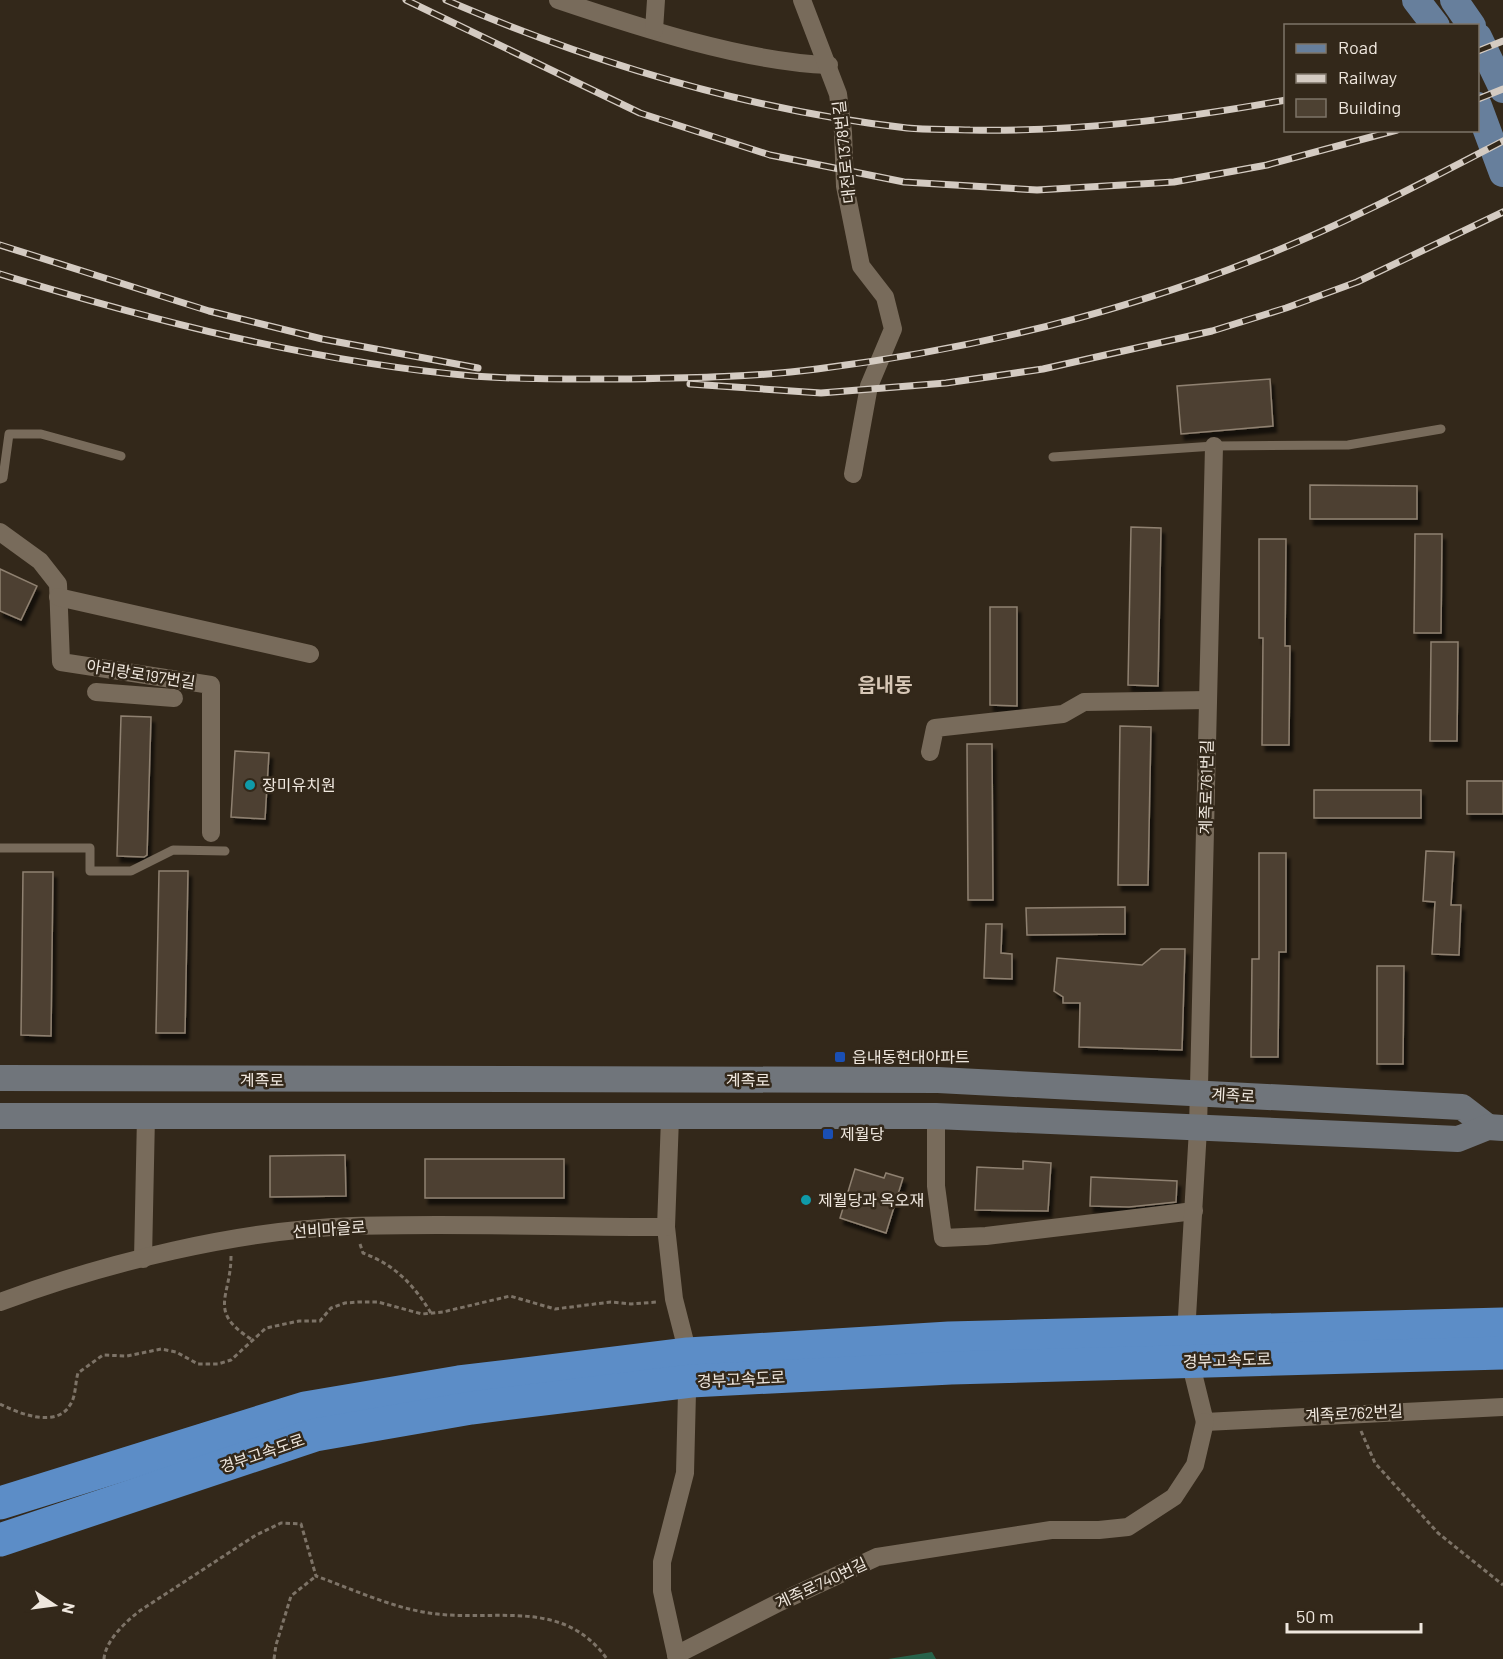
<svg xmlns="http://www.w3.org/2000/svg" width="1503" height="1659" font-family="Barlow,'Noto Sans KR',sans-serif">
  <style>
    .forest { fill: #28634b }
    .building { fill: #4d4132; stroke: #8f8171; stroke-width: 1.5; filter: url(#shadow) }
    .lines { fill: none; stroke-linecap: round; stroke-linejoin: round }
    .path { stroke: #7d7367; stroke-width: 3; stroke-dasharray: 4.5 3; stroke-linecap: butt }
    .service { stroke: #786b5b; stroke-width: 9 }
    .minor { stroke: #786b5b; stroke-width: 18 }
    .secondary { stroke: #70757b; stroke-width: 26 }
    .primary { stroke: #677f9c; stroke-width: 28 }
    .motorway { stroke: #5c8dc7; stroke-width: 33 }
    .rail-casing { stroke: #d4cbc2; stroke-width: 7 }
    .rail { stroke: #33281a; stroke-width: 4.5; stroke-dasharray: 14; stroke-linecap: butt }
    .culture-dot { fill: #0f9aa8; stroke: #33281a; stroke-width: 2 }
    .transit-dot { fill: #1a4fb4; stroke: #33281a; stroke-width: 2 }
    .labels { text-anchor: middle; stroke-width: 5; stroke-linejoin: round; paint-order: stroke }
    .street-label { font-size: 16px; fill: #efe7de; stroke: #33281a }
    .poi-label { font-size: 16px; fill: #efe7de; stroke: #33281a; text-anchor: start }
    .quarter-label { font-size: 20px; font-weight: bold; fill: #d7c7b6; stroke: #33281a }
  </style>
  <defs>
    <filter id="shadow"><feDropShadow dx="3.5" dy="6" stdDeviation="1.5" flood-color="#0009"/></filter>
  </defs>
  <rect width="100%" height="100%" fill="#33281a"/>
  <polygon class="forest" points="932,1652 936,1659 888,1659"/>
  <g class="building">
    <polygon points="1270,379 1273,426 1181,434 1177,386"/>
    <polygon points="1310,485 1417,486 1417,519 1310,519"/>
    <polygon points="1131,527 1161,528 1158,686 1128,685"/>
    <polygon points="1415,534 1442,534 1441,633 1414,633"/>
    <polygon points="1259,539 1286,539 1285,646 1290,646 1289,745 1262,745 1263,638 1259,638"/>
    <polygon points="0,569 37,586 21,620 0,611"/>
    <polygon points="990,607 1017,607 1017,706 990,705"/>
    <polygon points="1431,642 1458,642 1457,741 1430,741"/>
    <polygon points="121,716 151,717 147,855 144,857 117,856"/>
    <polygon points="1120,726 1151,727 1148,885 1118,885"/>
    <polygon points="967,744 992,744 993,900 968,900"/>
    <polygon points="235,751 269,753 265,819 231,817"/>
    <rect x="1467" y="781" width="36" height="33"/>
    <rect x="1314" y="790" width="107" height="28"/>
    <polygon points="1426,851 1454,852 1451,905 1461,905 1459,955 1432,954 1435,902 1423,901"/>
    <polygon points="1259,853 1286,853 1286,952 1279,952 1278,1057 1251,1057 1252,959 1259,959"/>
    <polygon points="159,871 188,871 185,1033 156,1033"/>
    <polygon points="23,872 53,872 51,1036 21,1035"/>
    <polygon points="1125,907 1125,934 1027,935 1026,908"/>
    <polygon points="986,924 1002,924 1001,953 1012,954 1012,979 984,978"/>
    <polygon points="1161,949 1185,949 1182,1050 1079,1047 1080,1003 1063,1003 1063,997 1054,991 1057,958 1142,965"/>
    <polygon points="1377,966 1404,966 1403,1064 1377,1064"/>
    <polygon points="345,1155 346,1196 270,1197 270,1156"/>
    <rect x="425" y="1159" width="139" height="39"/>
    <polygon points="1023,1161 1051,1163 1048,1211 975,1210 977,1167 1023,1169"/>
    <polygon points="855,1169 884,1178 886,1173 903,1178 886,1233 840,1218"/>
    <polygon points="1091,1177 1177,1181 1176,1202 1129,1207 1090,1206"/>
  </g>
  <g class="lines">
    <g class="path">
      <path d="M360,1244L363,1253C395,1265 413,1284 431,1313"/>
      <path d="M231,1256C231,1297 207,1311 251,1339"/>
      <path d="M0,1404C18,1413 56,1429 70,1405C76,1397 75,1383 78,1373L103,1355L127,1356L161,1349L176,1352L198,1364H218L231,1360L266,1328L299,1321H320L331,1308L345,1303L359,1302H378L422,1314L443,1312L510,1296L555,1309L611,1302L631,1304L657,1302"/>
      <polyline points="1361,1431 1375,1463 1438,1533 1503,1585"/>
      <path d="M104,1659C105,1641 127,1620 141,1610L256,1535L281,1523L301,1524L316,1576C352,1589 390,1607 429,1613C493,1623 562,1596 607,1659"/>
      <polyline points="274,1659 276,1645 291,1596 316,1576"/>
    </g>
    <g class="service">
      <polyline points="1053,457 1214,446 1348,445 1441,429"/>
      <polyline points="0,479 3,478 9,434 41,434 121,456"/>
      <polyline points="0,848 90,848 90,871 131,871 173,850 225,851"/>
    </g>
    <g class="minor">
      <path d="M558,0C638,27 745,62 829,65"/>
      <polyline points="802,0 838,94 843,132 845,186 861,266 885,297 893,329 869,386 853,474"/>
      <polyline points="654,30 656,0"/>
      <polyline points="0,532 40,561 58,584 61,662 211,685 211,833"/>
      <polyline points="58,597 310,654"/>
      <polyline points="96,692 174,698"/>
      <polyline points="930,752 935,728 1063,714 1084,702 1208,700"/>
      <polyline points="936,1116 936,1186 943,1238 986,1236 1194,1211"/>
      <polyline points="670,1118 666,1227 674,1299 685,1342"/>
      <polyline points="143,1259 146,1116"/>
      <path d="M0,1302C108,1262 238,1230 353,1226C457,1223 562,1227 666,1227"/>
      <polyline points="1187,1317 1198,1129 1214,446"/>
      <polyline points="1191,1365 1205,1422 1503,1407"/>
      <polyline points="676,1655 780,1602 877,1557 1051,1530 1099,1530 1128,1527 1174,1497 1195,1465 1205,1422"/>
      <polyline points="677,1659 662,1591 662,1562 685,1473 687,1392"/>
    </g>
    <g class="secondary">
      <polyline points="0,1078 938,1080 1462,1107 1488,1127"/>
      <polyline points="0,1116 936,1116 1458,1139 1488,1127 1503,1128"/>
    </g>
    <g class="primary">
      <polyline points="1416,0 1436,26"/>
      <polyline points="1454,0 1472,26"/>
      <polyline points="1478,37 1503,89"/>
      <polyline points="1478,106 1503,173"/>
    </g>
    <g class="motorway">
      <polyline points="0,1503 305,1408 459,1382 688,1354 949,1338 1503,1324"/>
      <polyline points="0,1540 315,1435 471,1408 691,1381 951,1368 1503,1353"/>
    </g>
    <g class="rail-casing">
      <g id="rail">
        <polyline points="406,0 640,113 770,155 904,182 1037,190 1174,182 1267,165 1397,130"/>
        <path d="M446,0C593,63 748,110 907,128C928,130 949,129 970,130C1077,132 1181,119 1286,100"/>
        <polyline points="1478,51 1503,41"/>
        <polyline points="1478,99 1503,89"/>
        <polyline points="0,245 209,311 322,339 478,368"/>
        <path d="M0,274C154,321 313,362 473,376C525,380 578,379 630,379C692,378 756,377 817,369C967,350 1116,315 1256,259C1341,226 1422,183 1503,141"/>
        <polyline points="690,384 821,393 946,383 1043,369 1212,331 1286,308 1357,282 1503,212"/>
      </g>
    </g>
    <use href="#rail" class="rail"/>
  </g>
  <g class="culture-dot">
    <circle cx="250" cy="785" r="6"/>
    <circle cx="806" cy="1200" r="6"/>
  </g>
  <g class="transit-dot">
    <rect x="834" y="1051" width="12" height="12" rx="3"/>
    <rect x="822" y="1128" width="12" height="12" rx="3"/>
  </g>
  <g class="labels">
    <g class="street-label">
      <text transform="translate(844 152) rotate(-96)" y="6">대전로1378번길</text>
      <text transform="translate(141 674) rotate(9)" y="6">아리랑로197번길</text>
      <text transform="translate(1206 787) rotate(-89)" y="6">계족로761번길</text>
      <text x="262" y="1086">계족로</text>
      <text x="748" y="1086">계족로</text>
      <text transform="translate(1233 1095) rotate(3)" y="6">계족로</text>
      <text transform="translate(329 1229) rotate(-4)" y="6">선비마을로</text>
      <text transform="translate(1227 1360) rotate(-2)" y="6">경부고속도로</text>
      <text transform="translate(741 1379) rotate(-3)" y="6">경부고속도로</text>
      <text transform="translate(1354 1413) rotate(-3)" y="6">계족로762번길</text>
      <text transform="translate(262 1453) rotate(-19)" y="6">경부고속도로</text>
      <text transform="translate(821 1583) rotate(-25)" y="6">계족로740번길</text>
    </g>
    <g class="poi-label">
      <text x="262" y="791">장미유치원</text>
      <text x="852" y="1063">읍내동현대아파트</text>
      <text x="840" y="1140">제월당</text>
      <text x="818" y="1206">제월당과 옥오재</text>
    </g>
    <g class="quarter-label">
      <text x="885" y="692">읍내동</text>
    </g>
  </g>
  <rect x="1284" y="24" width="195" height="108" fill="#33281a" stroke="#7e7468" stroke-width="1.5"/>
  <rect x="1296" y="44" width="30" height="9" fill="#677f9c" stroke="#7e7468" stroke-width="1.5"/>
  <text x="1338" y="54" font-size="18" fill="#efe7de">Road</text>
  <rect x="1296" y="74" width="30" height="9" fill="#d4cbc2" stroke="#7e7468" stroke-width="1.5"/>
  <text x="1338" y="84" font-size="18" fill="#efe7de">Railway</text>
  <rect x="1296" y="99" width="30" height="18" fill="#4d4132" stroke="#7e7468" stroke-width="1.5"/>
  <text x="1338" y="114" font-size="18" fill="#efe7de">Building</text>
  <g transform="translate(54 1605) rotate(103)" stroke="#33281a" stroke-width="4.5" paint-order="stroke">
  <path d="M0-4.5L10 22L0 15L-10 22Z" fill="#efe7de"/>
  <text y="-9" font-size="16" font-weight="bold" text-anchor="middle" fill="#efe7de">N</text>
  </g>
  <path d="M1287 1623v9h134v-9" fill="none" stroke="#efe7de" stroke-width="3"/>
  <text x="1296" y="1623" font-size="18" fill="#efe7de" stroke="#33281a" stroke-width="4.5" paint-order="stroke">50 m</text>
</svg>
